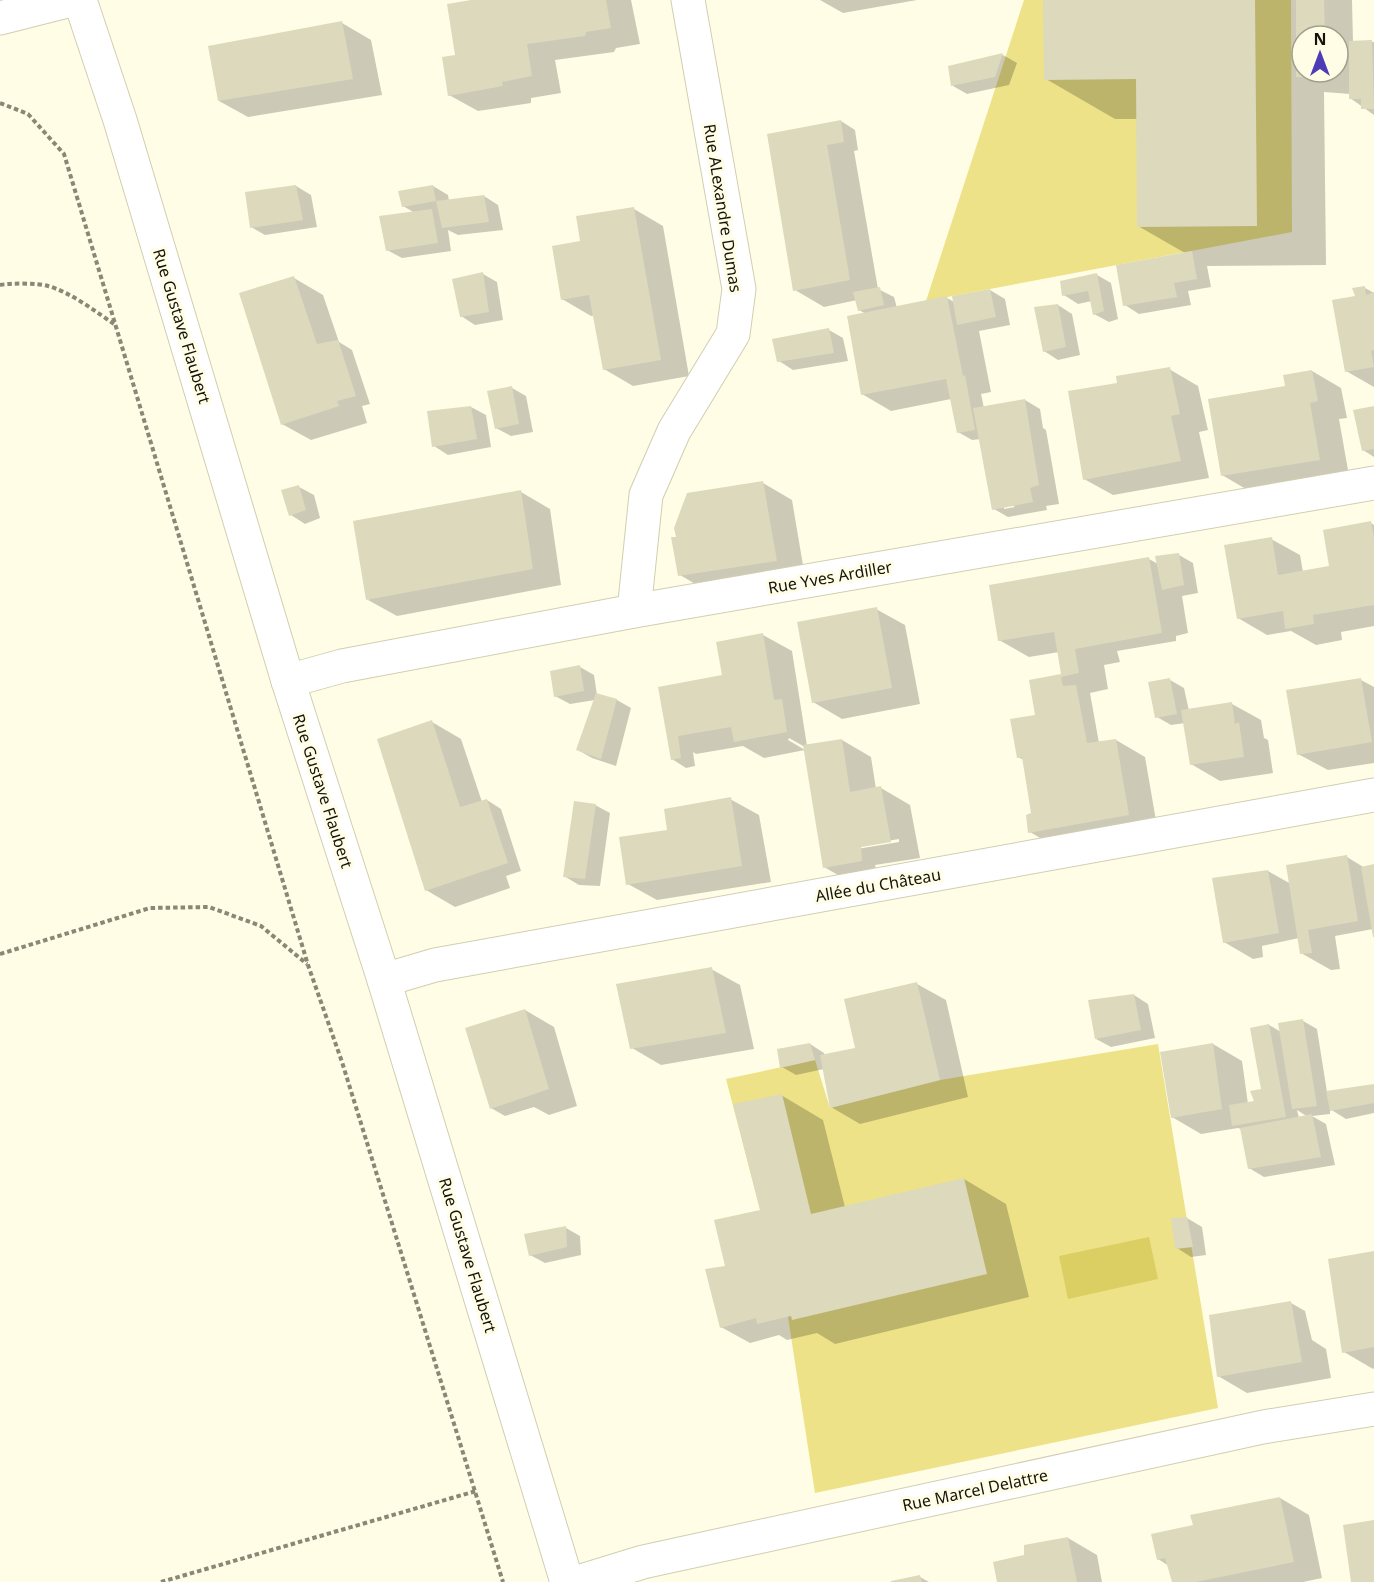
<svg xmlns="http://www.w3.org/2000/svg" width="1374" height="1582" font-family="'Noto Sans',sans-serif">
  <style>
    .green { fill: #ede288 }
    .water { fill: #dbce63 }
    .shadow { fill: #0003; fill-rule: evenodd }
    .building { fill: #dcd9bd }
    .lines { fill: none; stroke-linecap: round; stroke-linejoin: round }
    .minor-casing { stroke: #d1ceb2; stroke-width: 35 }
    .path { stroke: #898776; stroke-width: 4; stroke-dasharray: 4.5 3; stroke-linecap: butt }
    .minor { stroke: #fff; stroke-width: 33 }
    .labels { text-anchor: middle; stroke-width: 6; stroke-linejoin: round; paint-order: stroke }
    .street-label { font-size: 16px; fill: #15140a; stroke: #fffde5 }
  </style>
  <rect width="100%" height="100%" fill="#fffde5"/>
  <g class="green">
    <polygon points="1024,0 1291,0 1292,232 926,301"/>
    <polygon points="1158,1044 1218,1408 815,1493 788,1317 726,1079 815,1060 830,1108 940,1080"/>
  </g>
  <polygon class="water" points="1149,1237 1158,1279 1068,1299 1059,1256"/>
  <g class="shadow">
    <polygon points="479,0 631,0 640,44 616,48 614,52 555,60 561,93 531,98 531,103 478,111 449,95 457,56"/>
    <polygon points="820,0 917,0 843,13"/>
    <path d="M1045,0H1352L1353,42H1374V115L1350,98V94L1324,92L1326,265L1207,266L1211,287L1188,291L1191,305L1139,314L1125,305L1185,253L1138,226V119H1115L1046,79ZM1302,36H1338V72H1302Z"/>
    <polygon points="342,23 371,40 382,95 248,117 219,101"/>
    <polygon points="1003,55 1017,63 1009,85 967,94 953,86 950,67"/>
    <path d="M841,121L855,130L858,150L854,151L878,289L894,297L897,308L947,298L954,302L990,290L1005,299L1010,325L979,331L991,392L981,394L984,408L1025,400L1040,409L1043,428L1046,430L1059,504L1046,506L1047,510L1008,517L994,509L981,439L972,440L958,432L951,399L891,411L862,394L866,314L859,310L857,300L824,307L795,290L769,135ZM1012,505L1015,507L1004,509V506Z"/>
    <polygon points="296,186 311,195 317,227 265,235 251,227"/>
    <polygon points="433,186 448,195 449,201 484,196 498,205 503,230 458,235 448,230 451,251 402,258 387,250 415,213 403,206"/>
    <polygon points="634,209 663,226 689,376 633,386 604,369 595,315 591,316 562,299 582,243"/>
    <polygon points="483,274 497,282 503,320 475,325 461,316"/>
    <polygon points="1097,275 1111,283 1118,319 1109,322 1094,314 1092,301 1078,304 1064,295"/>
    <polygon points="294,278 323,295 339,342 352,350 370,404 362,406 367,423 311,440 282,424"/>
    <polygon points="1365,288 1374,293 1374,387 1346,371 1357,298"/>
    <polygon points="1058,305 1072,314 1080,355 1058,360 1044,351"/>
    <polygon points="829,330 843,338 848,361 793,370 779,361"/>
    <polygon points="1169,369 1198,386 1208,430 1199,432 1209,478 1113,495 1084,479 1119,384"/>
    <polygon points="1312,371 1341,388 1347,418 1339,419 1349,476 1251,492 1222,475 1286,388"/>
    <polygon points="512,388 526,396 533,432 511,436 496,428"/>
    <polygon points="471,407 486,415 491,447 448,455 434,446"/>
    <polygon points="1374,407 1374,457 1363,450"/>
    <polygon points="763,483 792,500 805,577 709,592 680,575 678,539"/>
    <polygon points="299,487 314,495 320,518 305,524 291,515"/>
    <polygon points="521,492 550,509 561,585 397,616 368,600"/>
    <polygon points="1371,523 1374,525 1374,626 1341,632 1342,640 1316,645 1291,631 1267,635 1238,618 1271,539 1300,555 1303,572 1330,568"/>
    <polygon points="1179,555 1193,563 1198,593 1182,596 1188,633 1176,636 1176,641 1117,651 1120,662 1104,665 1108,689 1090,693 1099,743 1116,740 1145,757 1158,832 1059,849 1030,832 1036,814 1024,760 1018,757 1037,716 1031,681 1062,675 1059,652 1029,657 999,640 1149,559 1158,564"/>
    <polygon points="876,609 905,625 920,704 842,719 813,702"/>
    <path d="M763,635L792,651L807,746L842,740L871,757L876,789L881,788L910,805L920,858L875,865L876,869L838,875L824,867L805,750L764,758L743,746L696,754L693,752L695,766L686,768L672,759L659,688L723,676ZM789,738L805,747V750L788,740ZM899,839V842L845,851V848Z"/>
    <polygon points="580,667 594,675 597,695 617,700 631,708 616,766 592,758 578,750 595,700 570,704 555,696"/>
    <polygon points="1170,680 1184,688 1189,711 1232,704 1261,720 1264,738 1268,740 1273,773 1220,781 1191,764 1185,723 1171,725 1157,717"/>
    <polygon points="1361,680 1374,687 1374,763 1328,770 1298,754"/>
    <polygon points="432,722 461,739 482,802 487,800 501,809 521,871 506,876 510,888 455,907 426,890"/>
    <polygon points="730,799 759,815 771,882 657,900 628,884 669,831"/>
    <polygon points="595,805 610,813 600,886 579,885 564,876"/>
    <polygon points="1347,857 1365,868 1374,866 1374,935 1373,929 1335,936 1340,969 1331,970 1301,953 1299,938 1262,946 1263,957 1253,959 1224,942 1268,871 1291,884"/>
    <polygon points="711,969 740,985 754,1049 661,1065 632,1048"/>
    <polygon points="917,984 946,1000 968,1097 860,1124 831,1107 824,1069 796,1075 782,1067 810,1044 824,1053 825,1056 856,1049"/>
    <polygon points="1134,995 1148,1004 1155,1038 1111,1047 1096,1039"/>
    <polygon points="525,1010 554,1027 577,1106 549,1115 534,1107 505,1116 491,1108"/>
    <path d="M1303,1021L1317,1029L1327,1092L1374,1085V1113L1346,1119L1330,1109V1114L1312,1116L1326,1124L1335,1165L1264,1177L1249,1168L1241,1129L1238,1128L1201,1134L1172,1117L1213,1044L1242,1061L1248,1104L1256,1102L1263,1091L1269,1025L1281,1032ZM1297,1110L1308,1117L1299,1118Z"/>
    <polygon points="781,1095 823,1120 845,1207 964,1179 1006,1204 1029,1297 835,1344 817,1333 787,1340 779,1335 750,1343 721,1327 727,1267 762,1211"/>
    <polygon points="1187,1218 1202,1227 1206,1255 1191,1257 1177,1248"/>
    <polygon points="566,1228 580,1236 581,1255 545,1263 530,1255"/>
    <polygon points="1374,1253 1374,1368 1373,1369 1344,1352"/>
    <polygon points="1291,1303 1305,1311 1312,1340 1326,1349 1331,1378 1247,1393 1218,1376"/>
    <polygon points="1280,1498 1309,1515 1322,1578 1303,1582 1173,1582 1169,1566 1158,1559 1195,1526"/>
    <polygon points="1068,1538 1097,1555 1102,1582 999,1582 1026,1556"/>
    <polygon points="920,1577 929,1582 893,1582"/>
  </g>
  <g class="building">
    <polygon points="471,0 606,0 611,28 586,32 585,36 527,44 532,76 502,82 503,86 448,96 442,57 455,55 447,4"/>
    <polygon points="1043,0 1255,0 1257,226 1137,227 1136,79 1044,80"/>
    <polygon points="1296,0 1324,0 1325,36 1302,36 1302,72 1325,72 1326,78 1296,77"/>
    <polygon points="342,21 353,79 218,101 208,46"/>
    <polygon points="1372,40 1374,109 1361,109 1361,99 1349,99 1349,41"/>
    <polygon points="1003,53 995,77 951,86 948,66"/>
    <polygon points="841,120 844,142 827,145 850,280 793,291 767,134"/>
    <polygon points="296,185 303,220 250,228 245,192"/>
    <polygon points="433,185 436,201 402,207 398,191"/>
    <polygon points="484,195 489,222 442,228 436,201"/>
    <polygon points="634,207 661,360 603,370 589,295 561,300 552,246 580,241 576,216"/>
    <polygon points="432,209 438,243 386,251 379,216"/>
    <polygon points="1192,251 1197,279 1174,283 1177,297 1123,306 1116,265"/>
    <polygon points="483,272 489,312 460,317 452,279"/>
    <polygon points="1097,273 1104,311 1093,315 1088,291 1062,296 1060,281"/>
    <polygon points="294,276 317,344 338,340 356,396 337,401 339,406 281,425 239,293"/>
    <polygon points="1365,286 1366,295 1374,292 1374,350 1371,351 1374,367 1345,372 1332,300 1355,296 1352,288"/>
    <polygon points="880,287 884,305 858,311 853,292"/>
    <polygon points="990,289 996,317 957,325 952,296"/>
    <polygon points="947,296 963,376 965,375 975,430 957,433 946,379 861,395 847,316"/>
    <polygon points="1058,304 1066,347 1043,352 1034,307"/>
    <polygon points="829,328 834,353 777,362 772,339"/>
    <polygon points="1170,367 1180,414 1171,416 1181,461 1083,480 1068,391 1117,383 1116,376"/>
    <polygon points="1312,370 1318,401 1310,403 1320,460 1221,476 1208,399 1285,386 1283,375"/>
    <polygon points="512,386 519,424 495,429 487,391"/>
    <polygon points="1025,399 1039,485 1030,488 1033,502 992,510 973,408"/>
    <polygon points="471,406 477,439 432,447 427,411"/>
    <polygon points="1374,406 1374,449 1362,451 1353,410"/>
    <polygon points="763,481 777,561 678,576 671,537 676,537 674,528 687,493"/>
    <polygon points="299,485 306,510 289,516 281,490"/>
    <polygon points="521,490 533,569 366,600 353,521"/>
    <polygon points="1371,521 1374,538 1374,605 1313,615 1314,624 1285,629 1283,611 1237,619 1224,545 1272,537 1278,575 1329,566 1323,530"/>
    <polygon points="1179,553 1184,585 1162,590 1155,556"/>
    <polygon points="1149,557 1162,633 1075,649 1079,673 1061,677 1063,686 1076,685 1087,743 1116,739 1129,815 1028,833 1026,815 1031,813 1022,757 1017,758 1010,719 1035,715 1029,680 1061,674 1054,632 998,641 989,585"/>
    <polygon points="877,607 892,688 812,703 797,622"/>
    <polygon points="763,633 774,700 782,699 787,732 734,742 731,727 678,736 681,758 671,760 658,687 722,675 716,642"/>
    <polygon points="580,665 584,691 554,697 550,671"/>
    <polygon points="1170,678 1177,714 1155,718 1148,682"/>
    <polygon points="1361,678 1372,742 1297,755 1286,690"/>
    <polygon points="596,693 617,699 601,759 576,750"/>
    <polygon points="1232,702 1235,724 1239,722 1244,757 1190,765 1181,710"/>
    <polygon points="432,720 460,807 487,799 508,863 425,891 377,739"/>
    <polygon points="842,739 850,792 881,786 891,842 861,847 862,861 823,868 803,745"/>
    <polygon points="731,797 742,866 626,885 619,837 667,830 664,809"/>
    <polygon points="574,801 596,804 585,879 563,877"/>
    <polygon points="1347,855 1358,921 1308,930 1312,953 1300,954 1286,865"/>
    <polygon points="1374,864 1374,937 1373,937 1361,867"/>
    <polygon points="1268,870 1279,933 1223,943 1212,878"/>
    <polygon points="712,967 726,1033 630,1049 616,984"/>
    <polygon points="917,982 940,1080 830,1108 820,1055 855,1048 844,999"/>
    <polygon points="1134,994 1141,1030 1095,1039 1088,1000"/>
    <polygon points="525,1009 549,1089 490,1109 465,1028"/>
    <polygon points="1303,1019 1317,1106 1292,1109 1278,1023"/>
    <polygon points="1269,1024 1286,1117 1232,1126 1229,1105 1254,1101 1250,1091 1261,1089 1250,1028"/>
    <polygon points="810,1043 815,1060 780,1068 777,1049"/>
    <polygon points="1213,1043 1222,1109 1171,1118 1160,1052"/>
    <polygon points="1374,1084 1374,1103 1330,1111 1326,1091"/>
    <polygon points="782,1094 811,1214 964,1178 987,1274 792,1320 791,1316 757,1324 756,1318 720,1328 705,1269 725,1266 714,1220 760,1210 733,1104"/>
    <polygon points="1312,1114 1321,1157 1248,1169 1240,1128"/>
    <polygon points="1187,1217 1193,1247 1175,1249 1171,1218"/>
    <polygon points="566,1226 567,1247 529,1256 524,1234"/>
    <polygon points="1374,1251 1374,1347 1342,1353 1328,1259"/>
    <polygon points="1291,1301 1302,1362 1217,1377 1209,1315"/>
    <polygon points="1280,1497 1294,1562 1196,1582 1172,1582 1165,1558 1157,1560 1151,1534 1193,1525 1190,1515"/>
    <polygon points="1374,1520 1374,1582 1351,1582 1343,1525"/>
    <polygon points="1068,1537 1077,1582 997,1582 993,1562 1024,1555 1024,1545"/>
    <polygon points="920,1575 922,1582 891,1582 891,1581"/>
  </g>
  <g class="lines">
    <g class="minor-casing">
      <g id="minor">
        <polyline points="80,0 120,120 288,681 384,980 567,1582"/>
        <polyline points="0,18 71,0"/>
        <polyline points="634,611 646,495 674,431 733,334 739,289 688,0"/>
        <polyline points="288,681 342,666 634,611 1374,483"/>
        <polyline points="384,980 435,965 1374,795"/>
        <polyline points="578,1582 643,1562 1263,1427 1374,1409"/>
      </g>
    </g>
    <g class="path">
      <polyline points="0,103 28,114 64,154 308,965 342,1062 503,1582"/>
      <path d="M0,285C11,283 37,283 48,286C70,292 95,311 114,324"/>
      <polyline points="0,954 150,908 209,907 261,926 307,964"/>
      <polyline points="161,1582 476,1491"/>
    </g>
    <use href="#minor" class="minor"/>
  </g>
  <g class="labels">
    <g class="street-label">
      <text transform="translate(723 208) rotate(81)" y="6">Rue ALexandre Dumas</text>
      <text transform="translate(182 326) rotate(73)" y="6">Rue Gustave Flaubert</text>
      <text transform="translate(830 577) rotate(-10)" y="6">Rue Yves Ardiller</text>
      <text transform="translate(323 791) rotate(72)" y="6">Rue Gustave Flaubert</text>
      <text transform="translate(878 885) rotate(-10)" y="6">Allée du Château</text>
      <text transform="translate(468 1255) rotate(73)" y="6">Rue Gustave Flaubert</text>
      <text transform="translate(975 1490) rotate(-12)" y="6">Rue Marcel Delattre</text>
    </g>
  </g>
  <g transform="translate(1320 54)"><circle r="28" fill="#fffde5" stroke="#a1a08d" stroke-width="1.5"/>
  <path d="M0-4.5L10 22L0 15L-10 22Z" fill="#4d3db4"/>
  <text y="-9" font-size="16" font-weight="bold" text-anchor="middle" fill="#15140a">N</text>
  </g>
</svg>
